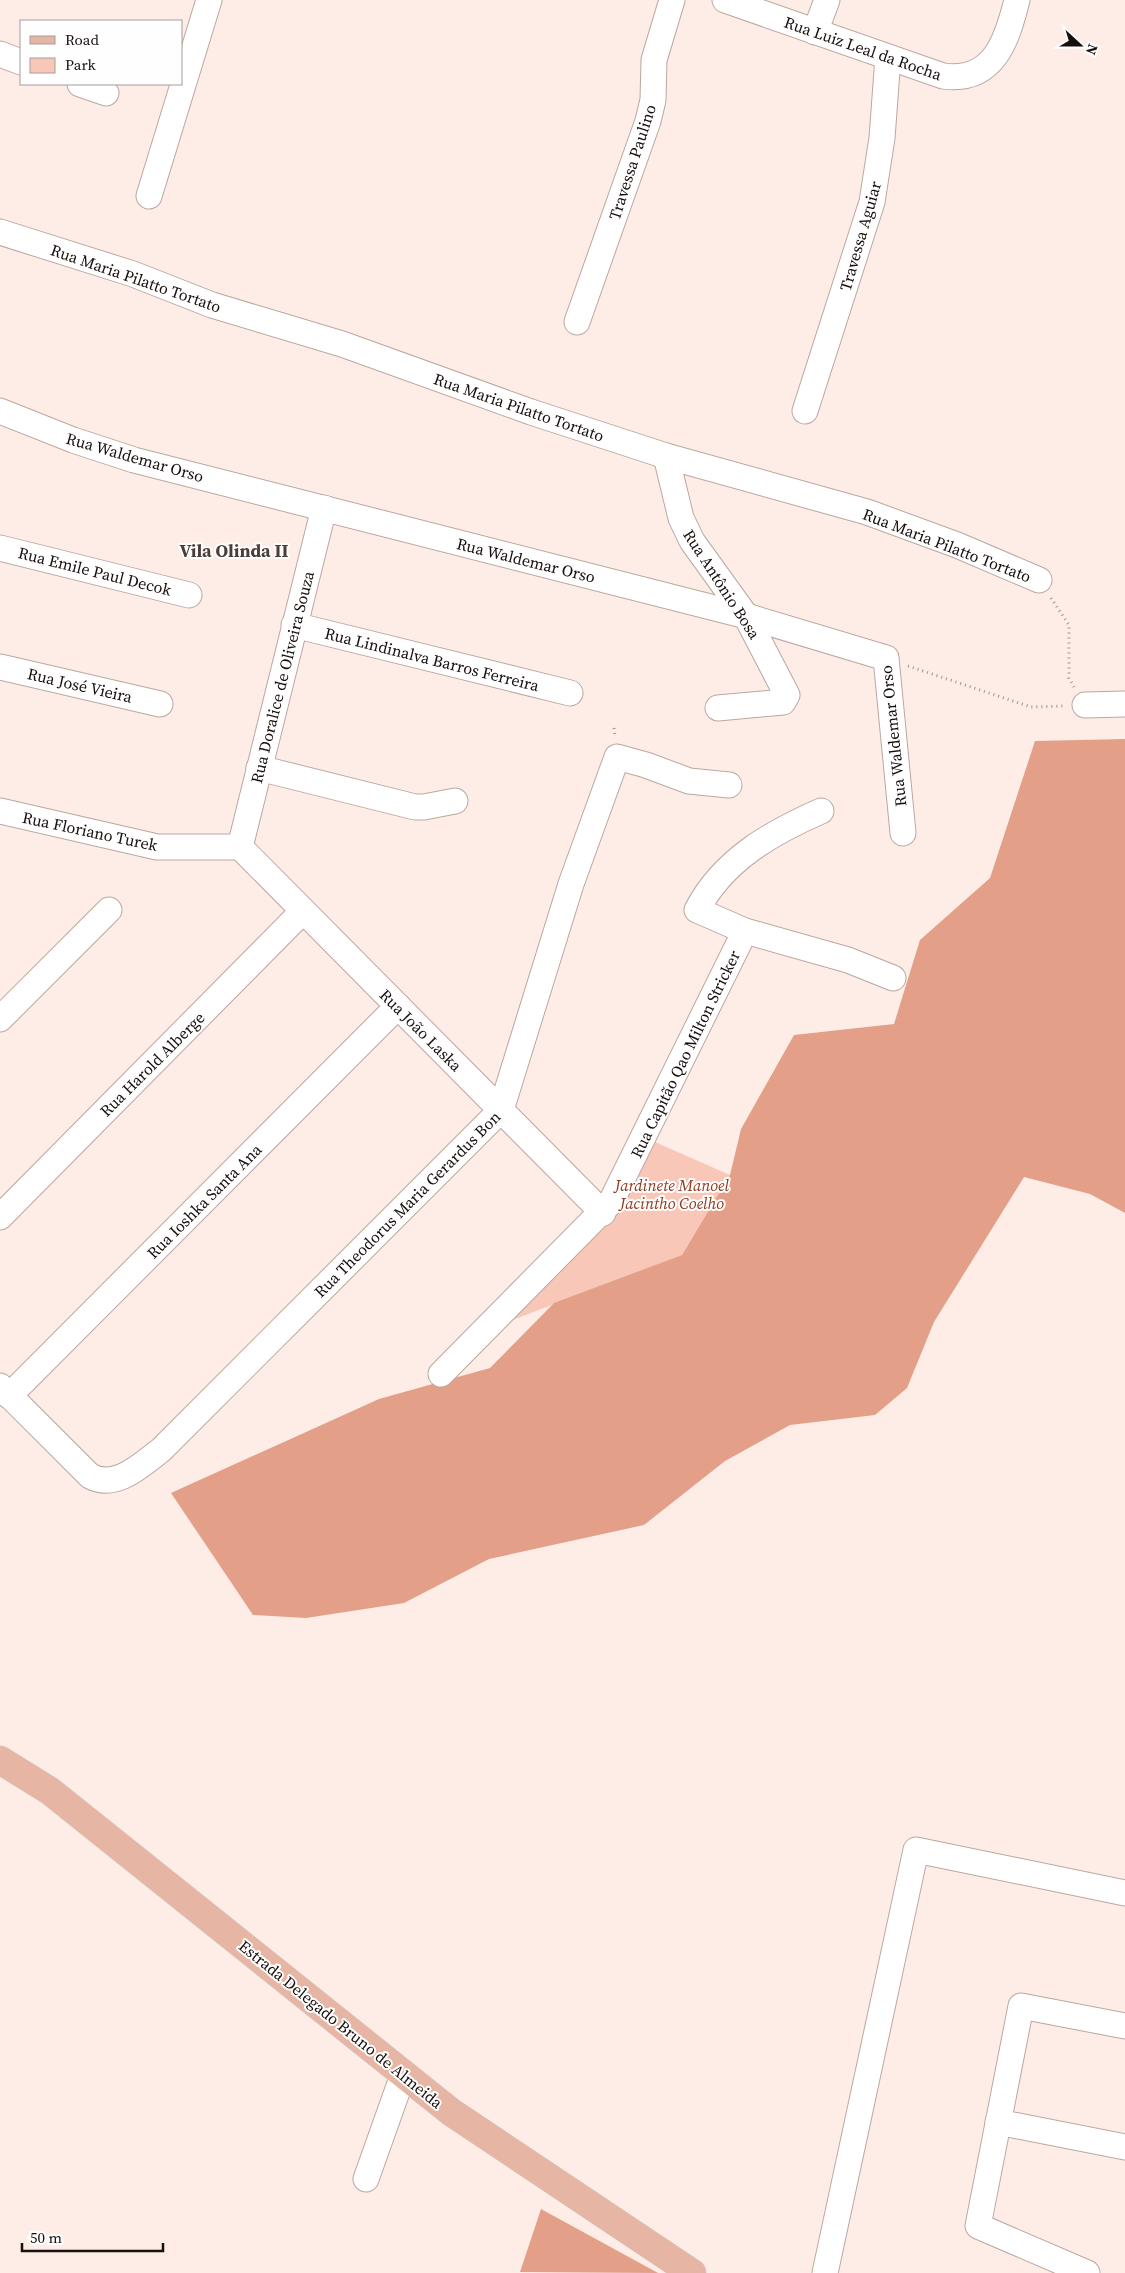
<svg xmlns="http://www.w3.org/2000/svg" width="1125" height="2273" font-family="'Source Serif 4',serif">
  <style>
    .green { fill: #f9c7b7 }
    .forest { fill: #e39f88 }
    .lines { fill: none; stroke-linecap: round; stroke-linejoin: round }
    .minor-casing { stroke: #bba7a0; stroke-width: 27 }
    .major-casing { stroke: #d0cfcf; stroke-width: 29 }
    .path { stroke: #a0938e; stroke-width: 3; stroke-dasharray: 1 4; stroke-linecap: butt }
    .minor { stroke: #fff; stroke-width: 25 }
    .major { stroke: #e7b5a4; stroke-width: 28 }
    .labels { text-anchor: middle; stroke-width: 4; stroke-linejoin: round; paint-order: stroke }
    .street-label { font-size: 16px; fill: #160f0d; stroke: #fefefe }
    .park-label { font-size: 16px; font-style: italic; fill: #8c3a1d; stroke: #fefefe }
    .neighbourhood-label { font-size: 18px; font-weight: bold; fill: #4d3d38; stroke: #fefefe }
  </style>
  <rect width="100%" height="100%" fill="#feede7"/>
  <polygon class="green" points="655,1142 730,1175 682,1255 510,1321 616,1216"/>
  <g class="forest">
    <polygon points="1125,739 1125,1213 1090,1194 1024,1177 934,1322 907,1388 875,1415 790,1425 725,1461 644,1525 489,1559 404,1603 306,1618 253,1615 171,1493 379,1399 490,1368 554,1303 682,1255 730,1175 741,1129 794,1035 894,1024 920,940 990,878 1035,741"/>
    <polygon points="541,2209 658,2273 520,2272"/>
  </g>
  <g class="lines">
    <g class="minor-casing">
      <g id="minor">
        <path d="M725,0L943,76C994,83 1007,40 1017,0"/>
        <polyline points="815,32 827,0"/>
        <polyline points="0,54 21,62"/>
        <polyline points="80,84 106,93"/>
        <polyline points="149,196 209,0"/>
        <polyline points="0,232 133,274 212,305 342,344 531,412 666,456 867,512 957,545 1039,580"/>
        <polyline points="577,322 648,121 653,100 654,60 672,0"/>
        <polyline points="0,411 73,440 134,460 746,616 886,658 903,833"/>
        <polyline points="805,411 872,202 882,138 888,57"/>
        <polyline points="666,456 681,518 692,541 746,616 787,695 783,702 718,708"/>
        <polyline points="0,548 189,595"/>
        <polyline points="294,625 570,693"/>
        <polyline points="0,667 160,704"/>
        <polyline points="1085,705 1125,704"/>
        <polyline points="259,768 415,807 424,807 455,801"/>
        <polyline points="0,811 157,847 240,847"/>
        <path d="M821,811C771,833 723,860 697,910L745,931L848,960L893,978"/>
        <polyline points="240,847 603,1213"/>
        <polyline points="240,847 324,508"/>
        <polyline points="0,1019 109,910"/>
        <polyline points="0,1217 303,911"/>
        <polyline points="441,1374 611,1202 745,931"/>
        <path d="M0,1386L90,1476C116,1490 141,1465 161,1450L501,1110L571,884L617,757L646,765L689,781L729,785"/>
        <polyline points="9,1396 398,1006"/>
        <polyline points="998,2122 1125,2147"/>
        <polyline points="366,2179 403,2075"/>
        <polyline points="825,2273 916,1850 1125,1893"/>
        <polyline points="1087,2273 978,2226 1021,2006 1125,2026"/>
      </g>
    </g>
    <g class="major-casing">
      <polyline id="major" points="0,1760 50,1791 451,2112 692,2273"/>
    </g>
    <g class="path">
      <polyline points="1051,598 1069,625 1069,678 1074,687"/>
      <polyline points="908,666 1031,707 1065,706"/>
      <polyline points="614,728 615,736"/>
    </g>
    <use href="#minor" class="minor"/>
    <use href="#major" class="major"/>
  </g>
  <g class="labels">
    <g class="street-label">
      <text transform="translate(863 48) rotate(19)" y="6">Rua Luiz Leal da Rocha</text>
      <text transform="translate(632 162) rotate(-72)" y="6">Travessa Paulino</text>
      <text transform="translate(860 236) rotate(-74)" y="6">Travessa Aguiar</text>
      <text transform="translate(136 278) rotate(19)" y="6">Rua Maria Pilatto Tortato</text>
      <text transform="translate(519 407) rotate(19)" y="6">Rua Maria Pilatto Tortato</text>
      <text transform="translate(135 457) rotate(16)" y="6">Rua Waldemar Orso</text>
      <text transform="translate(947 545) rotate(21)" y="6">Rua Maria Pilatto Tortato</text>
      <text transform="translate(526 560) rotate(14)" y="6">Rua Waldemar Orso</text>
      <text transform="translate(95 571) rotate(14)" y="6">Rua Emile Paul Decok</text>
      <text transform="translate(722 584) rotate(57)" y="6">Rua Antônio Bosa</text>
      <text transform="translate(432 659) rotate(14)" y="6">Rua Lindinalva Barros Ferreira</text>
      <text transform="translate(282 677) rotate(-76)" y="6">Rua Doralice de Oliveira Souza</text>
      <text transform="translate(80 685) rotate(13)" y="6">Rua José Vieira</text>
      <text transform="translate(893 736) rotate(-96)" y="6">Rua Waldemar Orso</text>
      <text transform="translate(90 831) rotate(12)" y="6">Rua Floriano Turek</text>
      <text transform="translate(421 1030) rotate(45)" y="6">Rua João Laska</text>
      <text transform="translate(685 1054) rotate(-64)" y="6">Rua Capitão Qao Milton Stricker</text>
      <text transform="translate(152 1064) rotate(-45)" y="6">Rua Harold Alberge</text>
      <text transform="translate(204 1201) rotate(-45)" y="6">Rua Ioshka Santa Ana</text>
      <text transform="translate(407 1204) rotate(-45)" y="6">Rua Theodorus Maria Gerardus Bon</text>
      <text transform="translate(341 2024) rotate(39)" y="6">Estrada Delegado Bruno de Almeida</text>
    </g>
    <g class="park-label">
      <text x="672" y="1191">Jardinete Manoel<tspan x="672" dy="18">Jacintho Coelho</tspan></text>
    </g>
    <g class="neighbourhood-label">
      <text x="234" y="557">Vila Olinda II</text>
    </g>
  </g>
  <rect x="20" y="20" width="162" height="65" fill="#fefefe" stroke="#a19e9e"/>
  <rect x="30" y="36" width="25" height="8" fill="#e7b5a4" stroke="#a19e9e"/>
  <text x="65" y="45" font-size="15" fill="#160f0d">Road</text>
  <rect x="30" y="58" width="25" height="15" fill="#f9c7b7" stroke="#a19e9e"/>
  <text x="65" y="70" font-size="15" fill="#160f0d">Park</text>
  <g transform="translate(1080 45) rotate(111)" stroke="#fefefe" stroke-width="4" paint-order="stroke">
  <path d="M0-4L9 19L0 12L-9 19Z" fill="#160f0d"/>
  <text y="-8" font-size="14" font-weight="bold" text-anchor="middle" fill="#160f0d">N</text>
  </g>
  <path d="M22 2243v8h141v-8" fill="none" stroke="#160f0d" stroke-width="2.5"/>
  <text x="30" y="2243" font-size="15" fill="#160f0d" stroke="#fefefe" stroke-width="4" paint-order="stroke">50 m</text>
</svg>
